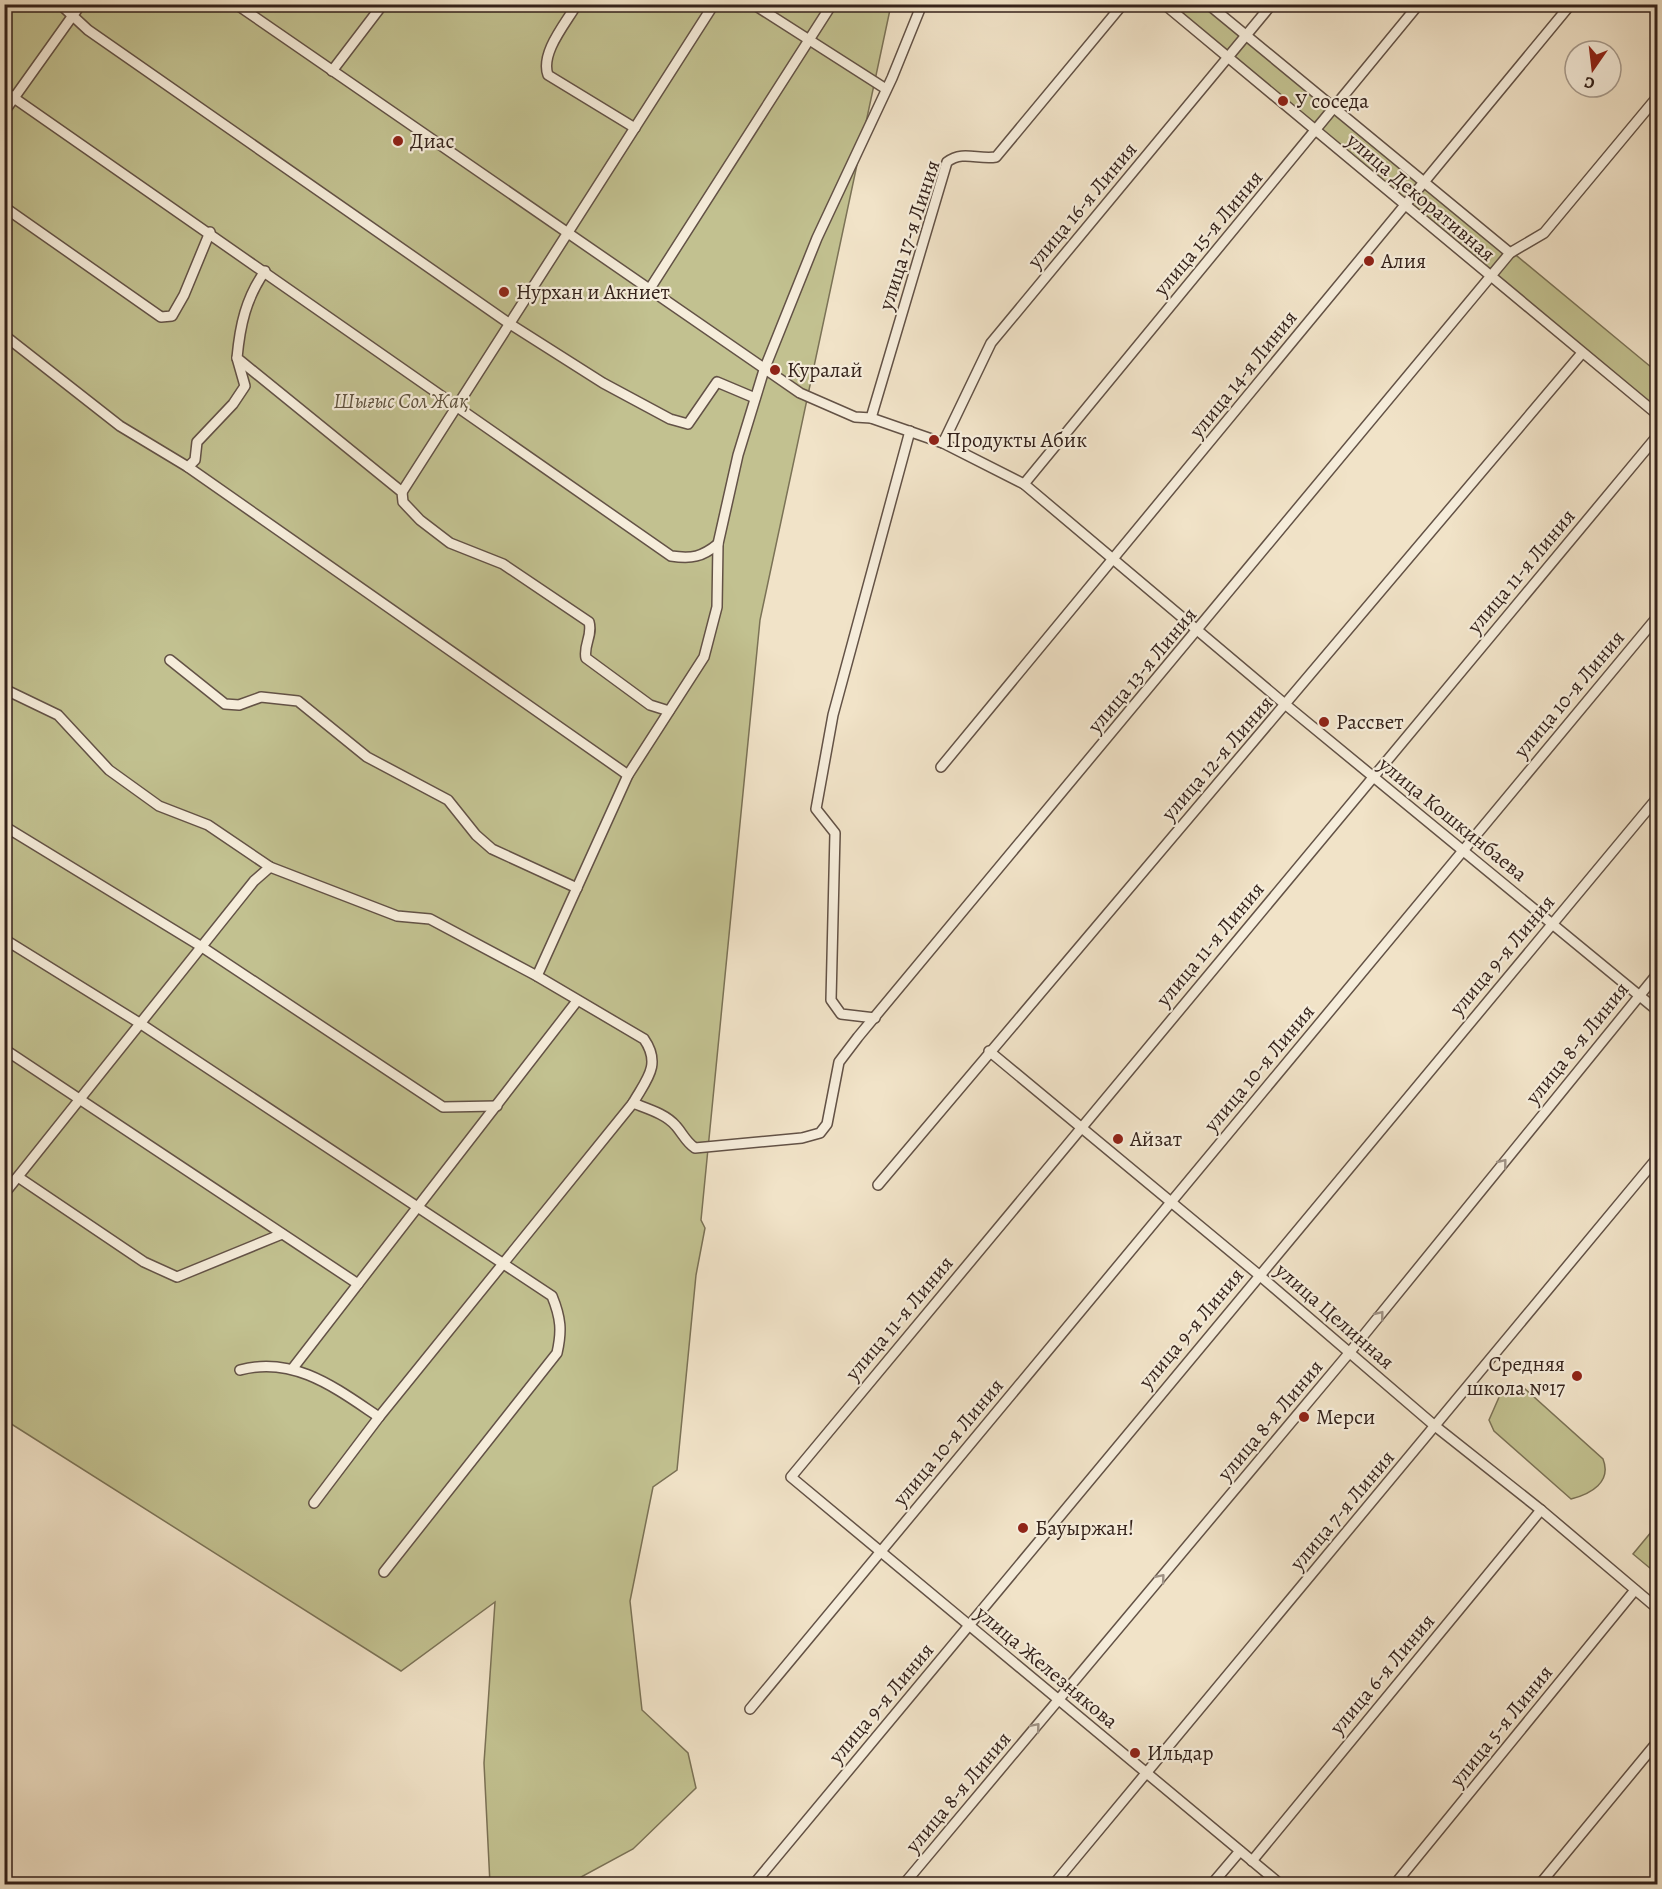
<svg xmlns="http://www.w3.org/2000/svg" width="1662" height="1889" font-family="Alegreya,serif">
  <style>
    .green { fill: #c2c190; stroke: #7b7256; stroke-width: 1.5 }
    .lines { fill: none; stroke-linecap: round; stroke-linejoin: round }
    .minor-casing { stroke: #635246; stroke-width: 12 }
    .minor { stroke: #f6eddb; stroke-width: 9 }
    .oneway { stroke: #9f9285 }
    .poi-dot { fill: #8f2418; stroke: #f6eddb; stroke-width: 2 }
    .labels { text-anchor: middle; stroke-width: 4.5; stroke-linejoin: round; paint-order: stroke }
    .poi-label { font-size: 21px; fill: #34221b; stroke: #f6eddb; text-anchor: start }
    .street-label { font-size: 21px; fill: #34221b; stroke: #f6eddb }
    .park-label { font-size: 21px; font-style: italic; fill: #5f523e; stroke: #f6eddb }
  </style>
  <rect width="100%" height="100%" fill="#f1e3c8"/>
  <filter id="stains"><feTurbulence type="fractalNoise" baseFrequency=".00333" numOctaves="4"/><feColorMatrix values="0 0 0 0 .2 0 0 0 0 .09 0 0 0 0 .02 0 0 0 .5 -.17"/></filter>
  <radialGradient id="worn" r=".72"><stop offset=".6" stop-color="#630" stop-opacity="0"/><stop offset="1" stop-color="#630" stop-opacity=".3"/></radialGradient>
  <g class="green">
    <polygon points="4,5 891,5 760,620 701,1220 705,1228 696,1275 677,1470 653,1487 630,1601 642,1710 688,1753 696,1788 633,1849 581,1877 579,1884 490,1884 484,1763 495,1602 401,1671 5,1420"/>
    <polygon points="1165,5 1214,5 1657,372 1657,410"/>
    <path d="M1523,1387L1603,1459C1612,1482 1591,1494 1571,1499L1494,1431L1489,1420L1500,1395L1510,1388Z"/>
    <polygon points="1657,1525 1657,1574 1633,1554"/>
  </g>
  <g class="lines">
    <g class="minor-casing">
      <g id="minor">
        <polyline points="60,4 88,30 510,324 603,383 670,419 688,424 717,382 755,398"/>
        <polyline points="236,4 800,393 855,417 871,418 943,443 1024,484 1286,705 1658,1011"/>
        <path d="M577,4C566,23 540,53 548,75L635,128"/>
        <polyline points="753,4 886,89"/>
        <polyline points="1164,4 1658,415"/>
        <polyline points="1208,4 1510,253"/>
        <polyline points="332,71 383,4"/>
        <path d="M4,91L671,556C692,559 702,557 718,544"/>
        <polyline points="4,112 81,4"/>
        <polyline points="4,207 161,317 172,316 184,295 210,232"/>
        <path d="M265,271C246,298 240,325 237,358L402,492L403,502L420,520L450,543L503,564L589,622C593,636 583,645 586,658L650,705L669,711"/>
        <polyline points="649,290 832,4"/>
        <polyline points="4,335 120,426 188,467 628,775"/>
        <path d="M871,418L947,162C963,150 978,160 996,157L1123,4"/>
        <polyline points="943,443 991,343 1272,4"/>
        <polyline points="188,467 195,460 197,442 233,404 245,386 237,358"/>
        <polyline points="1024,484 1419,4"/>
        <polyline points="402,492 714,4"/>
        <polyline points="170,660 225,704 239,705 261,697 298,701 367,757 448,800 476,835 492,849 577,888"/>
        <path d="M4,689L58,715L109,770L159,806L208,825L270,867L397,916L430,919L537,976L644,1039C662,1065 646,1080 633,1103L379,1417L314,1503"/>
        <polyline points="941,767 1571,4"/>
        <polyline points="4,826 202,947 443,1107 497,1106"/>
        <path d="M4,939L141,1024L552,1296C561,1318 562,1331 557,1353L384,1572"/>
        <polyline points="537,976 628,775 704,657 717,607 718,544 738,455 764,370 817,238 892,78 922,4"/>
        <polyline points="875,1018 841,1014 831,1000 835,833 816,809 833,715 910,431"/>
        <polyline points="4,1049 358,1284"/>
        <polyline points="989,1051 1259,1275 1435,1426 1541,1510 1658,1609"/>
        <path d="M633,1103C648,1109 666,1114 676,1126C683,1134 686,1142 695,1148L802,1138L820,1133L827,1124L839,1062L858,1037L1510,253L1544,233L1658,96"/>
        <polyline points="18,1177 144,1262 177,1277 282,1234"/>
        <polyline points="878,1185 1582,353"/>
        <polyline points="4,1194 254,881 270,867"/>
        <polyline points="293,1368 577,1001"/>
        <path d="M240,1370C294,1355 337,1389 379,1417"/>
        <polyline points="750,1709 1658,616"/>
        <polyline points="1252,1861 1541,1510"/>
        <polyline points="754,1884 1658,797"/>
        <polyline points="904,1884 1350,1352 1658,973"/>
        <polyline points="1054,1884 1658,1157"/>
        <polyline points="1212,1884 1240,1851"/>
        <polyline points="1280,1884 791,1477 1658,435"/>
        <polyline points="1395,1884 1635,1590"/>
        <polyline points="1540,1884 1658,1741"/>
      </g>
    </g>
    <use href="#minor" class="minor"/>
  </g>
  <defs><path id="oneway-chevron" d="M-2-3.5L2.5 0L-2 3.5" fill="none" stroke-width="1.6" stroke-linecap="round" stroke-linejoin="round" transform="scale(1.5)"/></defs>
  <g class="oneway">
    <use href="#oneway-chevron" transform="translate(1503 1163) rotate(-51)"/>
    <use href="#oneway-chevron" transform="translate(1380 1315) rotate(-51)"/>
    <use href="#oneway-chevron" transform="translate(1161 1578) rotate(-50)"/>
    <use href="#oneway-chevron" transform="translate(1036 1727) rotate(-50)"/>
  </g>
  <g class="poi-dot">
    <circle cx="1283" cy="101" r="6"/>
    <circle cx="398" cy="141" r="6"/>
    <circle cx="1369" cy="261" r="6"/>
    <circle cx="504" cy="292" r="6"/>
    <circle cx="775" cy="370" r="6"/>
    <circle cx="934" cy="440" r="6"/>
    <circle cx="1324" cy="722" r="6"/>
    <circle cx="1118" cy="1139" r="6"/>
    <circle cx="1577" cy="1376" r="6"/>
    <circle cx="1304" cy="1417" r="6"/>
    <circle cx="1023" cy="1528" r="6"/>
    <circle cx="1135" cy="1753" r="6"/>
  </g>
  <g class="labels">
    <g class="poi-label">
      <text x="1295" y="108">У соседа</text>
      <text x="410" y="148">Диас</text>
      <text x="1381" y="268">Алия</text>
      <text x="516" y="299">Нурхан и Акниет</text>
      <text x="787" y="377">Куралай</text>
      <text x="946" y="447">Продукты Абик</text>
      <text x="1336" y="729">Рассвет</text>
      <text x="1130" y="1146">Айзат</text>
      <text x="1565" y="1371" text-anchor="end">Средняя<tspan x="1565" dy="24">школа №17</tspan></text>
      <text x="1316" y="1424">Мерси</text>
      <text x="1035" y="1535">Бауыржан!</text>
      <text x="1147" y="1760">Ильдар</text>
    </g>
    <g class="street-label">
      <text transform="translate(1421 197) rotate(40)" y="7">улица Декоративная</text>
      <text transform="translate(1082 205) rotate(-50)" y="7">улица 16-я Линия</text>
      <text transform="translate(1208 233) rotate(-50)" y="7">улица 15-я Линия</text>
      <text transform="translate(909 235) rotate(-72)" y="7">улица 17-я Линия</text>
      <text transform="translate(1243 374) rotate(-51)" y="7">улица 14-я Линия</text>
      <text transform="translate(1521 571) rotate(-50)" y="7">улица 11-я Линия</text>
      <text transform="translate(1142 670) rotate(-50)" y="7">улица 13-я Линия</text>
      <text transform="translate(1569 694) rotate(-50)" y="7">улица 10-я Линия</text>
      <text transform="translate(1217 758) rotate(-49)" y="7">улица 12-я Линия</text>
      <text transform="translate(1453 819) rotate(39)" y="7">улица Кошкинбаева</text>
      <text transform="translate(1210 944) rotate(-50)" y="7">улица 11-я Линия</text>
      <text transform="translate(1502 955) rotate(-50)" y="7">улица 9-я Линия</text>
      <text transform="translate(1577 1043) rotate(-51)" y="7">улица 8-я Линия</text>
      <text transform="translate(1259 1068) rotate(-50)" y="7">улица 10-я Линия</text>
      <text transform="translate(1335 1316) rotate(41)" y="7">улица Целинная</text>
      <text transform="translate(899 1318) rotate(-50)" y="7">улица 11-я Линия</text>
      <text transform="translate(1191 1328) rotate(-50)" y="7">улица 9-я Линия</text>
      <text transform="translate(1270 1420) rotate(-50)" y="7">улица 8-я Линия</text>
      <text transform="translate(948 1442) rotate(-50)" y="7">улица 10-я Линия</text>
      <text transform="translate(1342 1510) rotate(-50)" y="7">улица 7-я Линия</text>
      <text transform="translate(1047 1667) rotate(40)" y="7">улица Железнякова</text>
      <text transform="translate(1382 1674) rotate(-50)" y="7">улица 6-я Линия</text>
      <text transform="translate(881 1703) rotate(-50)" y="7">улица 9-я Линия</text>
      <text transform="translate(1501 1726) rotate(-51)" y="7">улица 5-я Линия</text>
      <text transform="translate(958 1792) rotate(-50)" y="7">улица 8-я Линия</text>
    </g>
    <g class="park-label">
      <text x="401" y="408">Шығыс Сол Жақ</text>
    </g>
  </g>
  <rect width="1662" height="1889" fill="none" stroke="#f1e3c8" stroke-width="24"/>
  <rect x="6" y="6" width="1650" height="1877" fill="none" stroke="#34221b" stroke-width="3"/>
  <rect x="12" y="12" width="1638" height="1865" fill="none" stroke="#34221b" stroke-width="1.5"/>
  <g transform="translate(1593 69) rotate(194)"><circle r="28" fill="#f6eddb" stroke="#a89c8e" stroke-width="1.5"/>
  <path d="M0-4.5L10 22L0 15L-10 22Z" fill="#8f2418"/>
  <text y="-9" font-size="16" font-weight="bold" text-anchor="middle" fill="#34221b">С</text>
  </g>
  <rect width="100%" height="100%" filter="url(#stains)"/>
  <rect width="100%" height="100%" fill="url(#worn)"/>
</svg>
